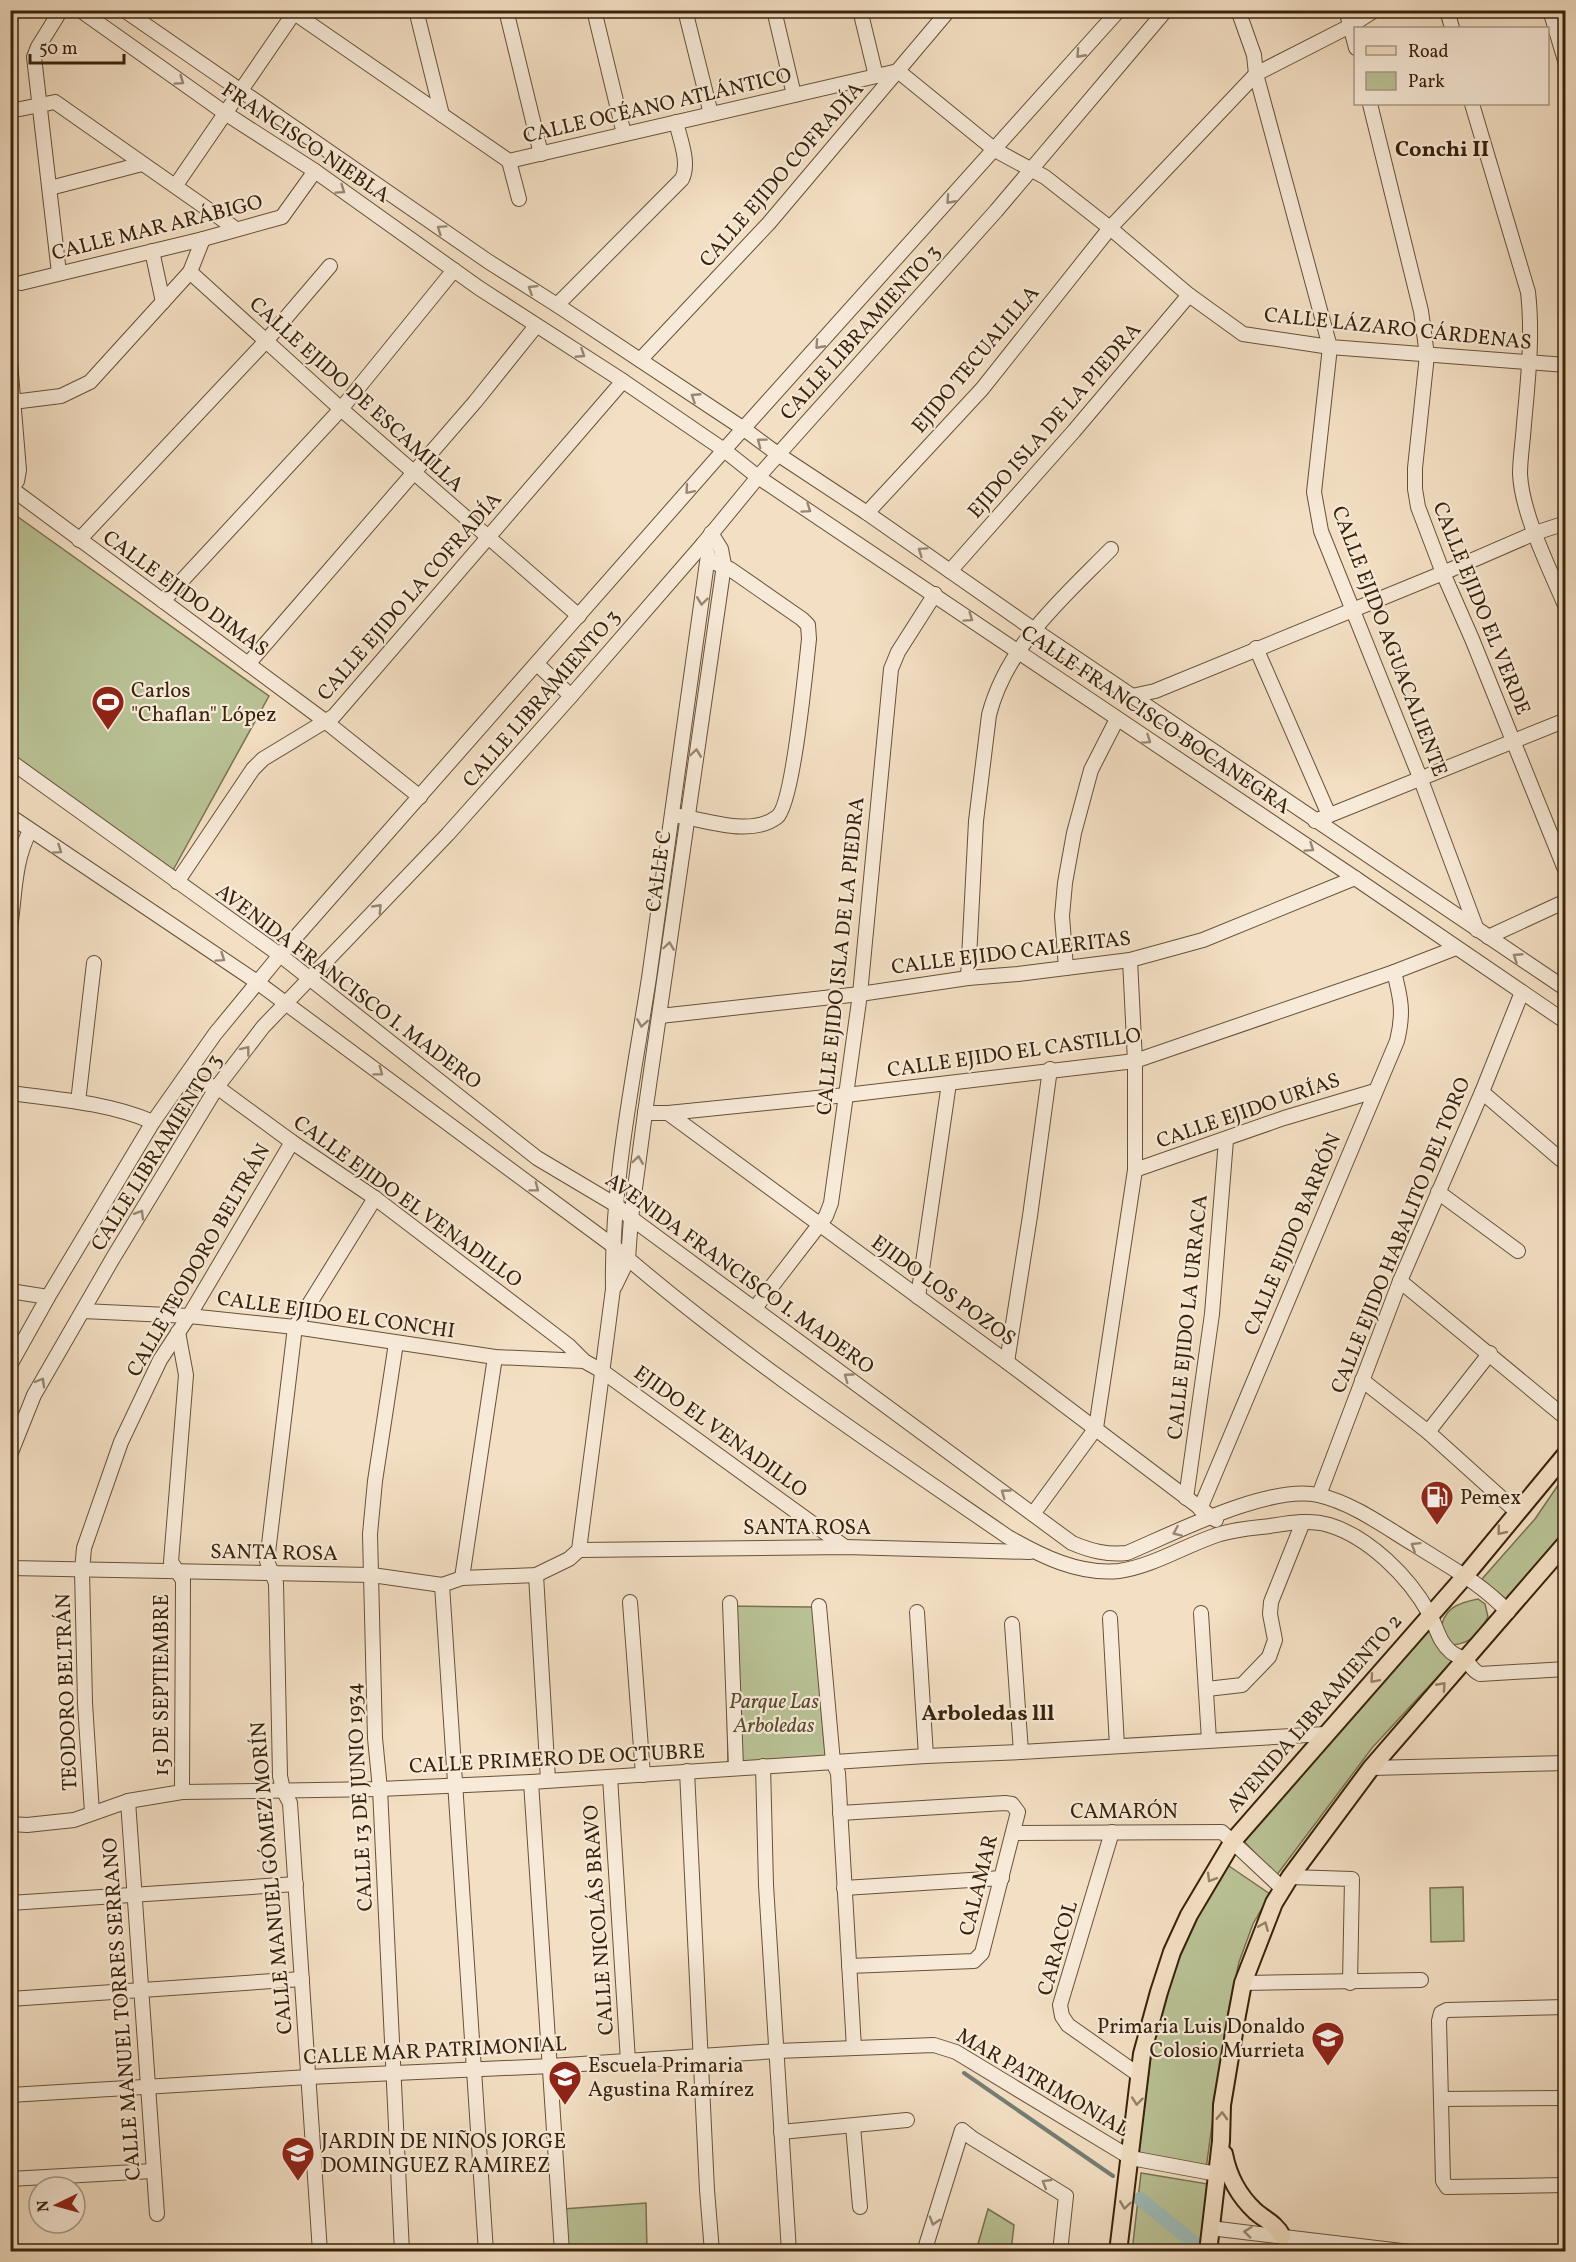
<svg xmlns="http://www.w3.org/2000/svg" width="1576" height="2262" font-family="Vollkorn,serif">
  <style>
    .green { fill: #b9c295; stroke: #797250; stroke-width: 1.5 }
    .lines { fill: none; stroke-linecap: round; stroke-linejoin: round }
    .stream { stroke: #747e73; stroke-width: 4 }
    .canal { stroke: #9cbcb8; stroke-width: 14 }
    .minor-casing { stroke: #685139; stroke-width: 16 }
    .major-casing { stroke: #39220b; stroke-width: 20 }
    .minor { stroke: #f7ead8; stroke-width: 14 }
    .major { stroke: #f3dfc3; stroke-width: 16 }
    .oneway { stroke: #988672 }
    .oneway2 { stroke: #968067 }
    .labels { text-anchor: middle; stroke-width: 4.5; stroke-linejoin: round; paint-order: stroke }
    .street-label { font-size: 21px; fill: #39220b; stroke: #f7ead8 }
    .poi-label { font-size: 21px; fill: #39220b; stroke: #f7ead8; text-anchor: start }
    .park-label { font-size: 21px; font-style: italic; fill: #594a2e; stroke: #f7ead8 }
    .neighbourhood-label { font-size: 22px; font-weight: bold; fill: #39220b; stroke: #f7ead8 }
  </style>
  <rect width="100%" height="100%" fill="#f3dfc3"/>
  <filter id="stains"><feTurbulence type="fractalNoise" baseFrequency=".00333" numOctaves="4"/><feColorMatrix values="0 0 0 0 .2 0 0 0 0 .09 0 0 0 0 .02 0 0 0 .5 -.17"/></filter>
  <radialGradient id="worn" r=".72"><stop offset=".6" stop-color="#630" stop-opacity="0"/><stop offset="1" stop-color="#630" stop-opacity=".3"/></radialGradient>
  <g class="green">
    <polygon points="11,512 269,696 172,872 11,754"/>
    <polygon points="1565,1475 1565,1536 1506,1599 1482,1579 1535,1519"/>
    <path d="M1478,1599L1485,1604L1488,1617C1479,1633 1472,1643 1453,1645L1441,1632C1442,1609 1457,1603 1478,1599Z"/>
    <polygon points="726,1606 813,1607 826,1763 728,1768"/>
    <polygon points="1430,1626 1453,1660 1372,1748 1276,1876 1244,1841 1290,1776"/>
    <polygon points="1226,1864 1270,1894 1253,1924 1239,1962 1226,2023 1206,2169 1138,2157 1155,2025 1178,1951"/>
    <polygon points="1463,1887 1464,1941 1431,1942 1430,1888"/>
    <polygon points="1141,2173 1208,2184 1200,2251 1132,2252"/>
    <polygon points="646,2203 647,2251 566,2251 563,2209"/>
    <polygon points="988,2209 1014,2225 1011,2251 976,2251"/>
  </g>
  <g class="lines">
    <g class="stream">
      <polyline points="964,2073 1113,2176"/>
      <polyline points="1229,2248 1256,2252"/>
    </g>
    <polyline class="canal" points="1140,2199 1198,2246"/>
    <g class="minor-casing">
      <g id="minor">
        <polyline points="80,10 225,113 315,171 479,288 623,381 724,450 758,477 1355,878 1566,1022"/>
        <polyline points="124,10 489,262 557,305 744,429 779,455 867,513 1033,629 1566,989"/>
        <polyline points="290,10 509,161 898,71 995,150 1045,177 1110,228 1189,295 1243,334 1330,347 1566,365"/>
        <polyline points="416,10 442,115"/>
        <polyline points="506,10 541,154"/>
        <polyline points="594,10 624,134"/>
        <polyline points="685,10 711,114"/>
        <polyline points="774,10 794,95"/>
        <polyline points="860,10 876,76"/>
        <polyline points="1238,10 1254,55 1256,74 1330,347 1314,492 1321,531 1421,780 1477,930"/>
        <polyline points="1346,10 1356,48"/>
        <polyline points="1447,10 1452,28"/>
        <polyline points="1550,10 1566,64"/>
        <polyline points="1370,104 1421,311 1427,355 1415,468 1415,489 1418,507 1443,573 1472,639 1566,872"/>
        <path d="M1472,104L1528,292C1533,336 1528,380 1524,424C1523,441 1520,458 1520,474C1522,515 1550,569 1566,608"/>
        <polyline points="10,111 55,102 236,229"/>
        <polyline points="509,161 519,199"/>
        <polyline points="176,185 296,10"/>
        <polyline points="50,188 142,164"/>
        <polyline points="152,251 163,302"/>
        <polyline points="190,272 341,409 579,616"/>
        <polyline points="59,273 34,57 38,47 61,10"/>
        <polyline points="21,283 203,239 282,217 315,171"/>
        <path d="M557,305L682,179C690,163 680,139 676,122"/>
        <polyline points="640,360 769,223 949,10"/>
        <polyline points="10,362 19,470 17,481 10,491"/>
        <polyline points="13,402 61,396 90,382 190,272 203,239"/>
        <polyline points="12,489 325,721 420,797"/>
        <polyline points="867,513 982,389 1110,228 1256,74 1350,26 1375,10"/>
        <polyline points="79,540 266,341 330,266"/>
        <polyline points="950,571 1074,431 1189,295"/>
        <polyline points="163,601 341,409 454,270"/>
        <polyline points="1256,648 1329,815"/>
        <polyline points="248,664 475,402 536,326"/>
        <polyline points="537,664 571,696"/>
        <polyline points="1132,696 1155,691 1443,573 1535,533 1566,523"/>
        <path d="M10,761L280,955L537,1158L616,1205L631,1218L1072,1543C1091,1551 1107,1555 1127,1553C1172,1534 1270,1484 1318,1495C1353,1503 1385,1527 1415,1545C1448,1566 1481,1583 1508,1612"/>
        <path d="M10,816L257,982L612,1245C736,1353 873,1444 1008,1537C1041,1556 1079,1575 1119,1571C1153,1566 1184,1546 1217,1535C1234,1529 1252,1528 1270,1526C1289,1523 1310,1519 1329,1525C1369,1537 1409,1577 1429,1613C1437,1627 1438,1641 1451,1652C1456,1656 1462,1657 1467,1661C1471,1666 1473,1671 1480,1674L1566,1669"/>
        <path d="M679,816C707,820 751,837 777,817C793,805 806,666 809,639L808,625L802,619L730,569L715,563"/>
        <polyline points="1315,821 1566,720"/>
        <polyline points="177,882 253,769 263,759 334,716 623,381"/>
        <path d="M10,928C15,896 14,860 30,831"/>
        <polyline points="1488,937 1566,901"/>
        <polyline points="1066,968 1062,916 1065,883 1074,833 1091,770 1117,719"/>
        <path d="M968,978L976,821L989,715C1007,645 1063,598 1111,549"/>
        <polyline points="660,1016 860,994 968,978 1018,974 1130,960 1203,940 1355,878"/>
        <polyline points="183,1080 217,1087 292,1142 375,1198 568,1345 584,1361 602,1371 845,1547"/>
        <polyline points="1482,1092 1566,1164"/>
        <path d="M10,1093C57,1099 109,1103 153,1122"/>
        <polyline points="78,1102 94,963"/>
        <polyline points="645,1113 668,1113 1007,1362 1216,1520"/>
        <polyline points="668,1113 846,1095 1135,1061 1394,972 1456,948"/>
        <polyline points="1135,1170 1284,1118 1375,1091"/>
        <polyline points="1438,1192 1518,1251"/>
        <polyline points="1400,1281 1566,1418"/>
        <polyline points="615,1286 628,1259 631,1218 645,1113 724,565 721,549 711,533"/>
        <polyline points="10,1291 48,1297"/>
        <polyline points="918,1297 949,1083"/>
        <polyline points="755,1308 826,1216 831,1203 860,994 891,669 898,652 935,594"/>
        <polyline points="83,1311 189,1316 295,1327 495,1357 584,1361"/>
        <polyline points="178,1332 186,1375 171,1562 183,1580 182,1792"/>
        <polyline points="396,1343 375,1481 370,1534 375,1738 380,1789 402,2252"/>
        <polyline points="1007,1362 1030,1216 1050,1069"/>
        <polyline points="10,1365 48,1297 153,1122 215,1034 280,955 724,450 1119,10"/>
        <polyline points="1362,1380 1428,1432 1517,1512"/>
        <polyline points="1428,1432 1490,1353"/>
        <polyline points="10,1455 34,1395 113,1258 217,1087 263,1027 448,834 571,696 703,544 758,477 996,211 1166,10"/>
        <polyline points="1319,1495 1400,1281 1482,1092 1522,992"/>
        <polyline points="1186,1498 1212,1314 1226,1140"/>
        <path d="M1200,1509L1397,1041C1404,1013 1401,999 1394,972"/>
        <polyline points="1033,1514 1096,1428 1135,1170 1135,1061 1130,960"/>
        <polyline points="579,1550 845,1547 1030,1552"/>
        <path d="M10,1568L372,1575L442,1585L462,1578L536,1575L569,1559L579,1550L613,1289C611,1185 633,1081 649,978C670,837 689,696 708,555L703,544"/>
        <polyline points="536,1575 548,1780"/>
        <polyline points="462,1578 495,1357"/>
        <polyline points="442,1585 486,2252"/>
        <polyline points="630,1602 643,1775"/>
        <polyline points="730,1603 736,1768"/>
        <polyline points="819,1606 833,1762 838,1773 854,2048"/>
        <polyline points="917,1612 926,1756"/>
        <polyline points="1201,1613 1209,1740"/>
        <polyline points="1110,1618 1117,1746"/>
        <polyline points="1012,1624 1021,1752"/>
        <polyline points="1207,1689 1242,1685 1269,1657 1275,1640 1270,1614 1271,1602 1303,1522"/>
        <polyline points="763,1766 766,1885 789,2252"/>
        <polyline points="1371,1768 1566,1763"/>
        <polyline points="687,1771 707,2190 712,2252"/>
        <polyline points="610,1777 628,2061"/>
        <polyline points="531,1782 562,2252"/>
        <polyline points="128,1801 157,2214"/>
        <polyline points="92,1813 85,1703 82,1570 84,1548 121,1442 160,1360 189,1316 292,1142"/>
        <polyline points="840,1813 1005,1803 1012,1804 1018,1812 982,1953 974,1961 849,1966"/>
        <polyline points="10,1824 27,1825 74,1820 128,1801 182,1792 380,1789 531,1782 926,1756 1021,1752 1325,1734"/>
        <polyline points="1112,1832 1060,2005 1062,2016 1068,2025 1139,2075"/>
        <polyline points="1013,1833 1222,1832 1283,1889"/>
        <polyline points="1290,1877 1352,1879 1350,1983"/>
        <polyline points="844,1888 1002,1878"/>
        <polyline points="10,1903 296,1884"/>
        <polyline points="1243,1983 1421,1980"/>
        <polyline points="10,1999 302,1979"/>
        <polyline points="1566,2007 1447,2010 1441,2013 1439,2021 1443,2181 1447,2187 1566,2185"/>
        <polyline points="10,2095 309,2077 551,2066 777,2051 934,2045 956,2052 1131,2158 1217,2174"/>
        <polyline points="1441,2099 1566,2098"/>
        <polyline points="853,2126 860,2207"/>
        <polyline points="781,2132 907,2120"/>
        <polyline points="10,2179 153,2171"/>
        <polyline points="1210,2228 1410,2252"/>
        <polyline points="320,2252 290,1803 283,1790 280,1776 276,1583 267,1561 295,1327 375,1198"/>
        <polyline points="924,2252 962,2130 972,2138 1066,2196 1060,2252"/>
      </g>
    </g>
    <g class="major-casing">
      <g id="major">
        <path d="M1224,2154C1228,2175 1238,2195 1255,2211C1265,2220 1275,2223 1282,2236"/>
        <polyline points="1118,2252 1142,2054 1159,1992 1172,1952 1189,1915 1233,1841 1465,1576 1566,1454"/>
        <polyline points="1208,2252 1221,2141 1222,2105 1237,2015 1243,1983 1274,1903 1290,1877 1371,1768 1566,1543"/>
      </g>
    </g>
    <use href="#minor" class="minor"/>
    <use href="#major" class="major"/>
  </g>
  <defs><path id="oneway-chevron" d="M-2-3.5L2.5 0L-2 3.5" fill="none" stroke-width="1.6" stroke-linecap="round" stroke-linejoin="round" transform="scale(1.5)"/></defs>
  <g class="oneway">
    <use href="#oneway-chevron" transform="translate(1080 54) rotate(132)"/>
    <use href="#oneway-chevron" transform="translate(180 81) rotate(35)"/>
    <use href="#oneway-chevron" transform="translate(341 190) rotate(35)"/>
    <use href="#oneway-chevron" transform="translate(950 200) rotate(132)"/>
    <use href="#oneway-chevron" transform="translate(441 229) rotate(-145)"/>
    <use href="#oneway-chevron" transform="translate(532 289) rotate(-148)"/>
    <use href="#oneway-chevron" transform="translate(819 345) rotate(132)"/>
    <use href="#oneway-chevron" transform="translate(581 354) rotate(33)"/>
    <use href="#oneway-chevron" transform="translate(695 397) rotate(-147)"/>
    <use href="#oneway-chevron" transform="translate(761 442) rotate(-143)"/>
    <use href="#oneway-chevron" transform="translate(689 490) rotate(131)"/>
    <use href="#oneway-chevron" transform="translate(807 509) rotate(34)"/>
    <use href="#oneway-chevron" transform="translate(922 551) rotate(-145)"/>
    <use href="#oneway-chevron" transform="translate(702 601) rotate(97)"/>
    <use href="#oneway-chevron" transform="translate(969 618) rotate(35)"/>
    <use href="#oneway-chevron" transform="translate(1147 740) rotate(34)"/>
    <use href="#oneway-chevron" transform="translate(696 753) rotate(-82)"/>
    <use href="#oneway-chevron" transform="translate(1310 848) rotate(34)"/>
    <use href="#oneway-chevron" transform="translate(58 850) rotate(34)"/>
    <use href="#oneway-chevron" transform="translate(378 908) rotate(-46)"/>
    <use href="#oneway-chevron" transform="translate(669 946) rotate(-82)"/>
    <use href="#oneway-chevron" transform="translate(1517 957) rotate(-147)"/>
    <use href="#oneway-chevron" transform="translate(221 958) rotate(34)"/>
    <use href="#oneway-chevron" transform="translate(642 1023) rotate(99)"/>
    <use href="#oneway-chevron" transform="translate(246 1050) rotate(-52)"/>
    <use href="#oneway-chevron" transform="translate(379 1072) rotate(37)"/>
    <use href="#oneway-chevron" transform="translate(638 1160) rotate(-82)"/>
    <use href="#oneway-chevron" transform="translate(535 1188) rotate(37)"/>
    <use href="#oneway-chevron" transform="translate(140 1214) rotate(-59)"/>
    <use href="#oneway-chevron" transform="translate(848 1377) rotate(-144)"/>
    <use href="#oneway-chevron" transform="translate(41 1382) rotate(-60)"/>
    <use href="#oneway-chevron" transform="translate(1005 1493) rotate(-144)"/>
    <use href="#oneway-chevron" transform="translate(1177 1532) rotate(157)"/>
    <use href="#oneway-chevron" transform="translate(1415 1546) rotate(-148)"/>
    <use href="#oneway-chevron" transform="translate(1046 2183) rotate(-149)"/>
    <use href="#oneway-chevron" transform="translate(934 2221) rotate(107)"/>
    <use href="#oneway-chevron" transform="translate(1248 2232) rotate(-174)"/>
  </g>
  <g class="oneway2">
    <use href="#oneway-chevron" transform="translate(1501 1531) rotate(129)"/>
    <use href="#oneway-chevron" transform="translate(1374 1679) rotate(131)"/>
    <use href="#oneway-chevron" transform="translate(1442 1686) rotate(-48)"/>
    <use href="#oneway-chevron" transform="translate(1211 1878) rotate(121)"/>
    <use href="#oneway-chevron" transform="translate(1264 1926) rotate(-68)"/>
    <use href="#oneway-chevron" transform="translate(1137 2101) rotate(96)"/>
    <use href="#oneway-chevron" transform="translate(1222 2116) rotate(-88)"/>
    <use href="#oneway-chevron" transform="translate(1125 2205) rotate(98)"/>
  </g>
  <defs>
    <g id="stadium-pin" transform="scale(1.725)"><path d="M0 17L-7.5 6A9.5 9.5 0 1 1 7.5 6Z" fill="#8f2418" stroke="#f7ead8"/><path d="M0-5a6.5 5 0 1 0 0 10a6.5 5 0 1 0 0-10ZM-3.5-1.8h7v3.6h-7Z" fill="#fff"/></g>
    <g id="fuel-pin" transform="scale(1.725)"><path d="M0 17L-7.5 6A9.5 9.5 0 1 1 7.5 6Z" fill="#8f2418" stroke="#f7ead8"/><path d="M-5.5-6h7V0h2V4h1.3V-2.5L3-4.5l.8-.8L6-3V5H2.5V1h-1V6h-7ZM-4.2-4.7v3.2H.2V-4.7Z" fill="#fff"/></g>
    <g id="school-pin" transform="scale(1.725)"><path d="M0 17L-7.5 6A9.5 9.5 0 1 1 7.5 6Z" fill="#8f2418" stroke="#f7ead8"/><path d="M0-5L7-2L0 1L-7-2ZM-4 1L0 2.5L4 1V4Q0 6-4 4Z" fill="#fff"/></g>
  </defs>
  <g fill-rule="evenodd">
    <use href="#stadium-pin" x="108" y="702"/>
    <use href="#fuel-pin" x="1437" y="1497"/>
    <use href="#school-pin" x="1328" y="2038"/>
    <use href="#school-pin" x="565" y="2077"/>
    <use href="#school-pin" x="298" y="2153"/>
  </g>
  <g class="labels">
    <g class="street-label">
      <text transform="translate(657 105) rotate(-13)" y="7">CALLE OCÉANO ATLÁNTICO</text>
      <text transform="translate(306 142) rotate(34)" y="7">FRANCISCO NIEBLA</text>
      <text transform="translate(781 174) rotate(-49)" y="7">CALLE EJIDO COFRADÍA</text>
      <text transform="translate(157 227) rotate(-14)" y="7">CALLE MAR ARÁBIGO</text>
      <text transform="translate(1398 328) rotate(6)" y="7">CALLE LÁZARO CÁRDENAS</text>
      <text transform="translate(860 332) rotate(-48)" y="7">CALLE LIBRAMIENTO 3</text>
      <text transform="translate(975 359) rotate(-50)" y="7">EJIDO TECUALILLA</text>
      <text transform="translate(357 394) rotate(42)" y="7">CALLE EJIDO DE ESCAMILLA</text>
      <text transform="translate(1054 420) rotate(-49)" y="7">EJIDO ISLA DE LA PIEDRA</text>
      <text transform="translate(186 593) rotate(36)" y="7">CALLE EJIDO DIMAS</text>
      <text transform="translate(409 596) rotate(-49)" y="7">CALLE EJIDO LA COFRADÍA</text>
      <text transform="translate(1482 608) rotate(68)" y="7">CALLE EJIDO EL VERDE</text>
      <text transform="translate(1390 641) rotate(69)" y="7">CALLE EJIDO AGUACALIENTE</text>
      <text transform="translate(541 698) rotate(-49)" y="7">CALLE LIBRAMIENTO 3</text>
      <text transform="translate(1156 719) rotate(34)" y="7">CALLE FRANCISCO BOCANEGRA</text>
      <text transform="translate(658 871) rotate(-82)" y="7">CALLE C</text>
      <text transform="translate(1011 952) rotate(-7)" y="7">CALLE EJIDO CALERITAS</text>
      <text transform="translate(840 956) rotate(-84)" y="7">CALLE EJIDO ISLA DE LA PIEDRA</text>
      <text transform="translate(349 986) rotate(37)" y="7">AVENIDA FRANCISCO I. MADERO</text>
      <text transform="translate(1014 1052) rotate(-8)" y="7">CALLE EJIDO EL CASTILLO</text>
      <text transform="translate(1248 1110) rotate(-19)" y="7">CALLE EJIDO URÍAS</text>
      <text transform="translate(156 1152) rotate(-58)" y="7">CALLE LIBRAMIENTO 3</text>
      <text transform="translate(408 1201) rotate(36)" y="7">CALLE EJIDO EL VENADILLO</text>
      <text transform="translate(1292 1234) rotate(-67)" y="7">CALLE EJIDO BARRÓN</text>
      <text transform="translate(1400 1235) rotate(-68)" y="7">CALLE EJIDO HABALITO DEL TORO</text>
      <text transform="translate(198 1260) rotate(-60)" y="7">CALLE TEODORO BELTRÁN</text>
      <text transform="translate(740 1273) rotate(36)" y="7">AVENIDA FRANCISCO I. MADERO</text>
      <text transform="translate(944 1290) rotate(36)" y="7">EJIDO LOS POZOS</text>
      <text transform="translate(336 1314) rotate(8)" y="7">CALLE EJIDO EL CONCHI</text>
      <text transform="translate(1187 1317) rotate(-84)" y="7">CALLE EJIDO LA URRACA</text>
      <text transform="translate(721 1431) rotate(36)" y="7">EJIDO EL VENADILLO</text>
      <text x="807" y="1534">SANTA ROSA</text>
      <text transform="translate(274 1552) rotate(1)" y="7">SANTA ROSA</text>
      <text transform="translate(161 1685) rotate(-90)" y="7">15 DE SEPTIEMBRE</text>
      <text transform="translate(66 1692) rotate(-92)" y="7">TEODORO BELTRÁN</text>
      <text transform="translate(1314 1713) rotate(-49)" y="7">AVENIDA LIBRAMIENTO 2</text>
      <text transform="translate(557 1758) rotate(-3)" y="7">CALLE PRIMERO DE OCTUBRE</text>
      <text transform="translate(359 1797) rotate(-93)" y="7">CALLE 13 DE JUNIO 1934</text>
      <text x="1124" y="1818">CAMARÓN</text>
      <text transform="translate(271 1878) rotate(-95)" y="7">CALLE MANUEL GÓMEZ MORÍN</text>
      <text transform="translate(978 1885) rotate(-76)" y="7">CALAMAR</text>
      <text transform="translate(598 1920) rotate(-94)" y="7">CALLE NICOLÁS BRAVO</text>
      <text transform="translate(1057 1948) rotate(-74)" y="7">CARACOL</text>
      <text transform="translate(121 2009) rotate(-94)" y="7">CALLE MANUEL TORRES SERRANO</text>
      <text transform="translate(435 2050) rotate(-3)" y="7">CALLE MAR PATRIMONIAL</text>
      <text transform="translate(1043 2082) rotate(30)" y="7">MAR PATRIMONIAL</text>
    </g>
    <g class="poi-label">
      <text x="131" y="697">Carlos<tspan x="131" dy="24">"Chaflan" López</tspan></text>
      <text x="1460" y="1504">Pemex</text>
      <text x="1305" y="2033" text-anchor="end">Primaria Luis Donaldo<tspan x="1305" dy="24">Colosio Murrieta</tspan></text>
      <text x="588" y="2072">Escuela Primaria<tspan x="588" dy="24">Agustina Ramírez</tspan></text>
      <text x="321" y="2148">JARDIN DE NIÑOS JORGE<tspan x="321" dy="24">DOMINGUEZ RAMIREZ</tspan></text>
    </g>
    <g class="park-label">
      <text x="774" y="1708">Parque Las<tspan x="774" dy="24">Arboledas</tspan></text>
    </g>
    <g class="neighbourhood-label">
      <text x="1442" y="156">Conchi II</text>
      <text x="988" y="1720">Arboledas lll</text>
    </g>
  </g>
  <rect width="1576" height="2262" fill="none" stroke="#f3dfc3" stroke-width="36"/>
  <rect x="12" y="12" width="1552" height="2238" fill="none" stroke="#39220b" stroke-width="3"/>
  <rect x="18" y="18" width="1540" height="2226" fill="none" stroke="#39220b" stroke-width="1.5"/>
  <rect x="1354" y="27" width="195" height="78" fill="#f7ead8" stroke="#ab9a86" stroke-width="1.5"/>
  <rect x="1366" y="46" width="30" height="9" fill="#f3dfc3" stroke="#ab9a86" stroke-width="1.5"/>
  <text x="1408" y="57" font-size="18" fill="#39220b">Road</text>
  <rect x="1366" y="72" width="30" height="18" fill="#b9c295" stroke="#ab9a86" stroke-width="1.5"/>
  <text x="1408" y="87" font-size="18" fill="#39220b">Park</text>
  <g transform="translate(57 2205) rotate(265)"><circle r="28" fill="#f7ead8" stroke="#ab9a86" stroke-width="1.5"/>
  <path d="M0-4.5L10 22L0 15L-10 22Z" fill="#8f2418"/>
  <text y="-9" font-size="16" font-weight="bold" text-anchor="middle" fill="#39220b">N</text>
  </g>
  <path d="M30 54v9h94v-9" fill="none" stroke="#39220b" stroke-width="3"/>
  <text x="39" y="54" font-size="18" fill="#39220b" stroke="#f7ead8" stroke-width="4.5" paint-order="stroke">50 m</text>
  <rect width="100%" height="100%" filter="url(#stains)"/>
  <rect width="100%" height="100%" fill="url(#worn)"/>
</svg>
